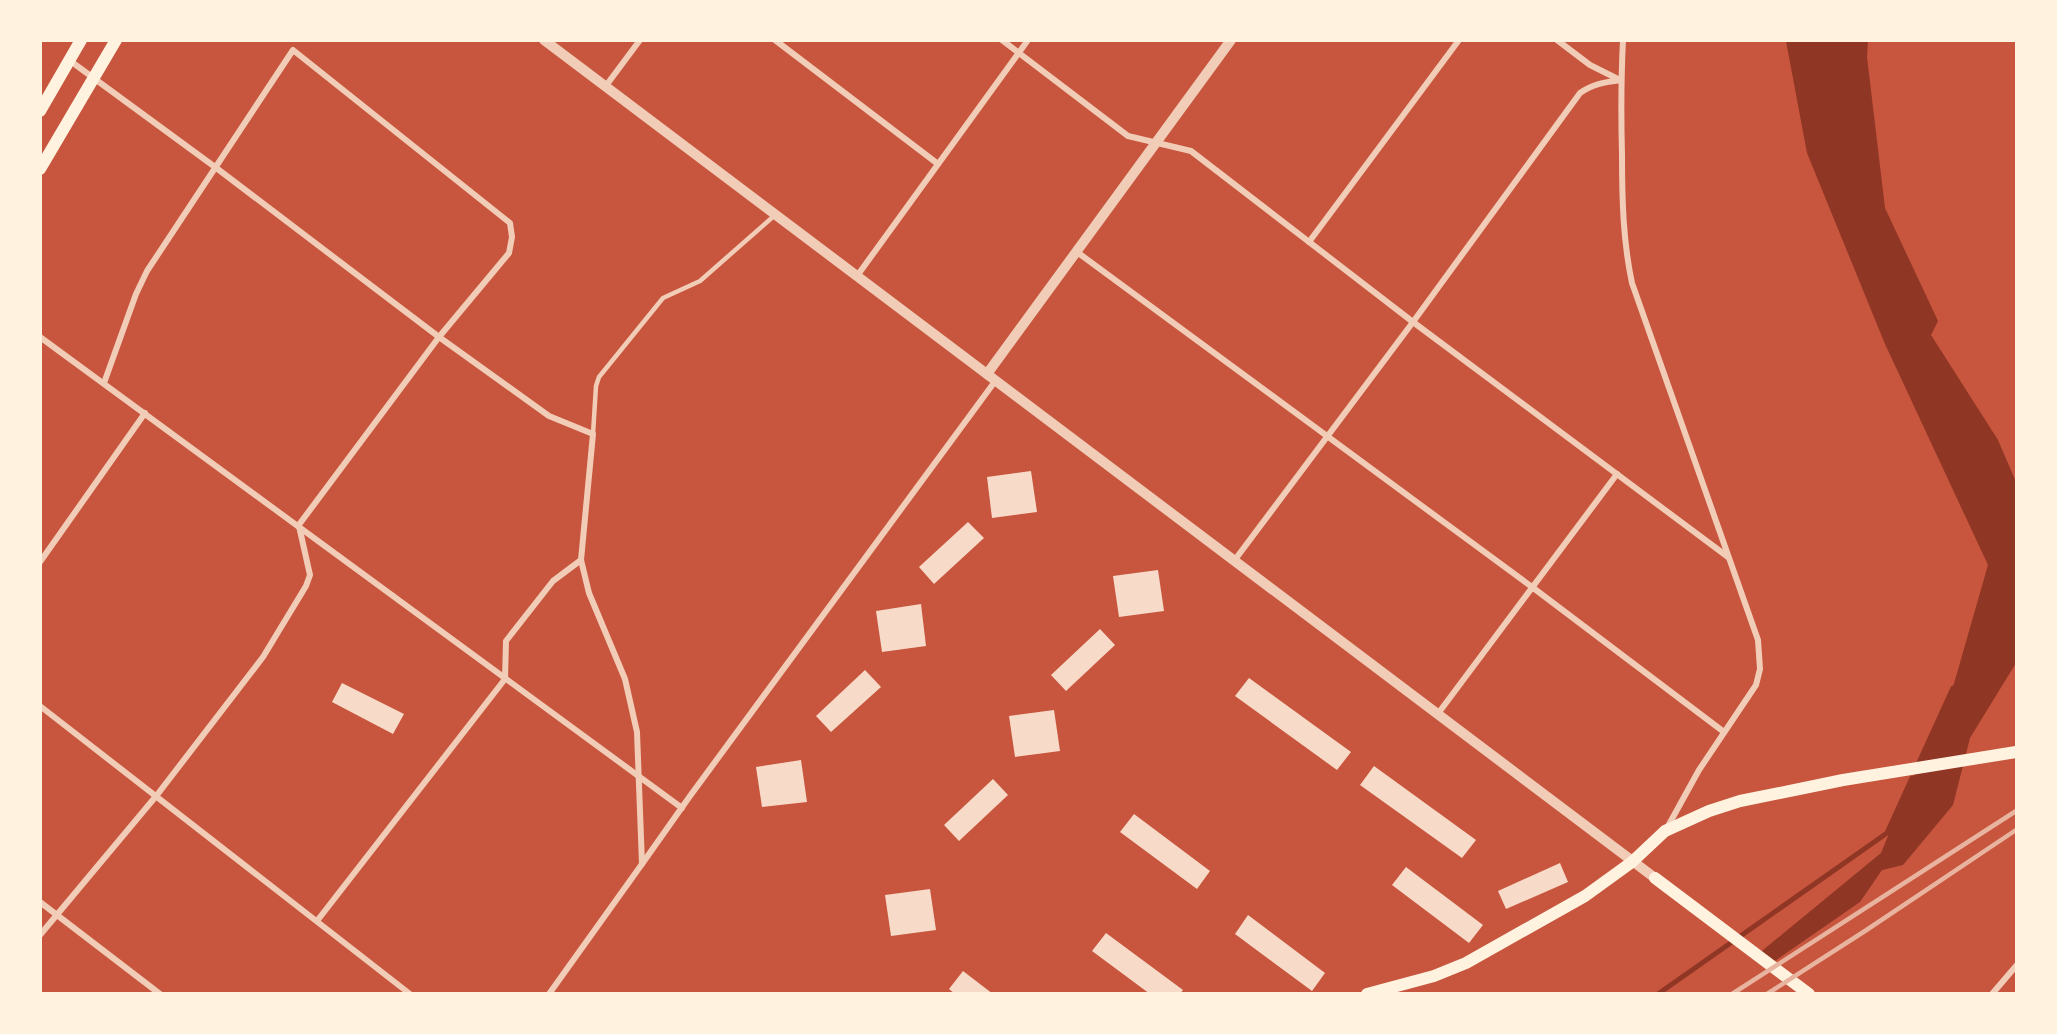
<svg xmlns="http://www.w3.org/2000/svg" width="2057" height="1034" font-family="Raleway,sans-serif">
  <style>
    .water { fill: #8f3625 }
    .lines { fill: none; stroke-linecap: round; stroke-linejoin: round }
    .stream { stroke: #8f3625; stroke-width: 5 }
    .building { fill: #f7dbc8 }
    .service { stroke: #f1ccb7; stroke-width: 4.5 }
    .minor { stroke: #f1ccb7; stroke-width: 6 }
    .tertiary { stroke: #f1ccb7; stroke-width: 10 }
    .secondary { stroke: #fff3e0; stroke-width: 12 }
    .rail { stroke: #e9b49f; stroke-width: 4.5 }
  </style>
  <rect width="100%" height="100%" fill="#c8553d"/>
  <polygon class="water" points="1786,41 1868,41 1867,57 1885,208 1938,321 1931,335 1998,440 2016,482 2016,641 2015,653 2016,663 1970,738 1953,805 1903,865 1882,870 1860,902 1769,965 1757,955 1881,853 1907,790 1951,694 1988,565 1885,344 1807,153"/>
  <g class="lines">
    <g class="stream">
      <polyline points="1917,767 1953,688"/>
      <polyline points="1658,994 1887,833 1912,778"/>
    </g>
  </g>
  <g class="building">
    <polygon points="1031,471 1037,512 992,518 987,477"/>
    <polygon points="968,522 984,538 934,584 919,567"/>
    <polygon points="1158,570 1164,611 1119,617 1113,576"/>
    <polygon points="921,604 926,646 882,652 876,611"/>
    <polygon points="1100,629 1115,645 1066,691 1051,675"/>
    <polygon points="865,670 881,687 831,732 816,716"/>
    <polygon points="1249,678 1351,752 1337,770 1235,696"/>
    <polygon points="342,683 404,714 393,734 332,702"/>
    <polygon points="1054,710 1060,751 1015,757 1009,716"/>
    <polygon points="801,760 807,802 762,807 756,767"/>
    <polygon points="1374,766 1476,840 1462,858 1360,785"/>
    <polygon points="993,779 1008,795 959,841 944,825"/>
    <polygon points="1134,814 1210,871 1197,889 1120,832"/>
    <polygon points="1560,863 1568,882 1506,909 1498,891"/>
    <polygon points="1406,867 1483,925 1469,943 1392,885"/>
    <polygon points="930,889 936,930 891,936 885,895"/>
    <polygon points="1248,915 1325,973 1312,991 1235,934"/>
    <polygon points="1106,933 1183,990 1180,994 1150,994 1092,951"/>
    <polygon points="963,971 993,994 955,994 949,989"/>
  </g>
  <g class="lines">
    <polyline class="service" points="593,434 596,386 599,377 663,298 700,281 775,215"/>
    <g class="minor">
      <polyline points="775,40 938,164"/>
      <polyline points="1002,40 1128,136 1191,151 1413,322 1728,557"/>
      <polyline points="1557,40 1590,65 1620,80"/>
      <path d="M1623,40C1621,79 1621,117 1622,155C1622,199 1623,241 1632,283L1758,640L1760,669L1756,685L1699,770L1667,828"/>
      <polyline points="69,60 215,167 439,337 549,416 593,434 581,560 589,593 625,679 637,732 642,864 549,994"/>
      <polyline points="605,87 640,40"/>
      <polyline points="1309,242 1459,40"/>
      <polyline points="1077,252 1532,587 1724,732"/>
      <polyline points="857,276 1028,40"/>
      <polyline points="40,337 682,808"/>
      <polyline points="104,383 136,294 147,271 293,50 510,223 512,237 509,253 439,337 298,526"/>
      <path d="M1234,561L1413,322L1580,93C1593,84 1605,82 1621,80"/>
      <polyline points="40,562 145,413"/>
      <polyline points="40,706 410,994"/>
      <polyline points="1437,715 1617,474"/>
      <polyline points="642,864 690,796 996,380"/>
      <polyline points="40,902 160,994"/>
      <polyline points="317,921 505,679 506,641 553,581 581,560"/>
      <polyline points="40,935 157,795 263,657 306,586 310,575 299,526"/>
      <polyline points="1992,994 2016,966"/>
    </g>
    <g class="tertiary">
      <polyline points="544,40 1655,878"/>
      <polyline points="987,374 1231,40"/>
    </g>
    <g class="secondary">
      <polyline points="40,111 81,40"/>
      <polyline points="40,169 116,40"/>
      <polyline points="1655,878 1809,994"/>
      <polyline points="1367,994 1434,976 1466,963 1585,896 1632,862 1665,831 1709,811 1740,801 1843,780 2016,752"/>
    </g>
    <g class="rail">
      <polyline points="1732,994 2016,811"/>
      <polyline points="1767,994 1865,931 2016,830"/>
    </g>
  </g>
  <rect width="2057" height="1034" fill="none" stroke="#fff3e0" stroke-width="84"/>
</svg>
